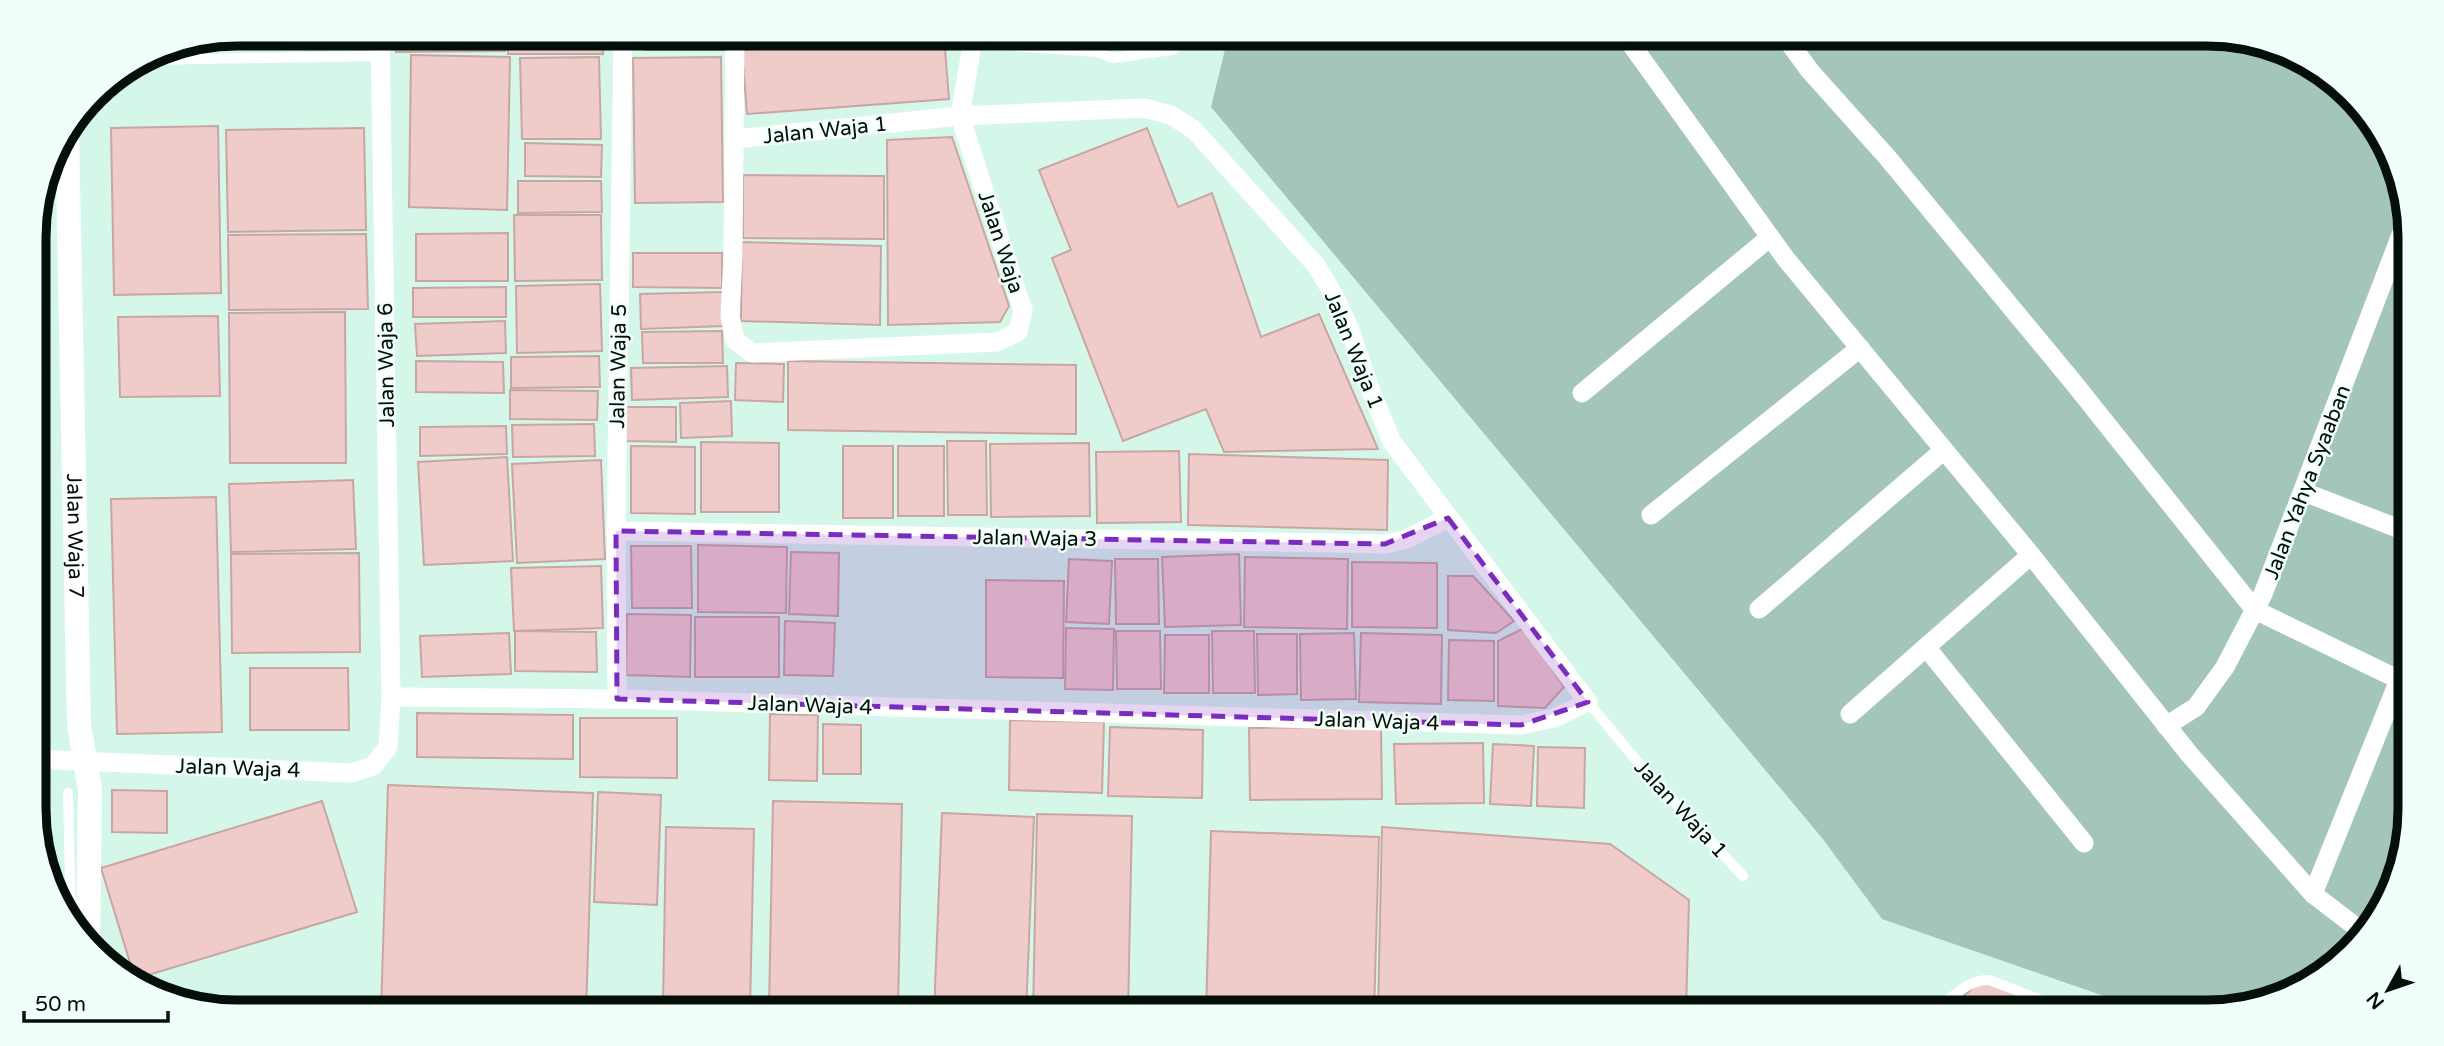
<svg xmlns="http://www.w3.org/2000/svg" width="2444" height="1046" font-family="'Varela Round',sans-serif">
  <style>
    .green { fill: #a3c6b9 }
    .building { fill: #efccc9; stroke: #c8a6a3; stroke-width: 2 }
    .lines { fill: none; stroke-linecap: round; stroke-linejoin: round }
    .service { stroke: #fff; stroke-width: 10 }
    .minor { stroke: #fff; stroke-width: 19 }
    .tertiary { stroke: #fff; stroke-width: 24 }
    .marked { fill: #7b2cbf; fill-opacity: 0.2; stroke: #7b2cbf; stroke-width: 5; stroke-dasharray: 14 9; stroke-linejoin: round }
    .labels { text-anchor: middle; stroke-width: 5; stroke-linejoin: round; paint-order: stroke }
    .street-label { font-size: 21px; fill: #040f0a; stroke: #f1fff9 }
    .rim { fill: none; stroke: #040f0a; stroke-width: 9 }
  </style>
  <rect width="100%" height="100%" fill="#d5f7e9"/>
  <polygon class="green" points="1229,33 2207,33 2285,49 2368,112 2409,210 2411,810 2395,887 2321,978 2220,1012 2150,1012 1882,919 1822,838 1211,107"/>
  <g class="building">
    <polygon points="395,33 505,33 505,51 396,52"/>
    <polygon points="508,33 602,33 603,54 508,54"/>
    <rect x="646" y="33" width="83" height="17"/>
    <polygon points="1101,33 1150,33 1108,50"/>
    <polygon points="944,36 949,99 747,114 742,50"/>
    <polygon points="411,55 510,57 507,210 409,207"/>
    <polygon points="599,57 601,139 522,139 520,58"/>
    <polygon points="721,57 723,202 635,203 633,58"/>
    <polygon points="218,126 221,293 114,295 111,128"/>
    <polygon points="364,128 366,230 228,232 226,130"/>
    <polygon points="1147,128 1178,207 1212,193 1261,337 1319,314 1378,449 1224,452 1206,409 1123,441 1052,258 1071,250 1039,170"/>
    <polygon points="952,137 1009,306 1000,322 888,325 887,140"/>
    <polygon points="525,143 602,145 601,177 525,176"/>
    <polygon points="743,175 884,176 884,239 743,238"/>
    <polygon points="518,181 601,181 602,212 518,213"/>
    <polygon points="514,215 601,215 602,280 515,281"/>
    <polygon points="508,233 508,281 416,281 416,234"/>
    <polygon points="366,234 368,309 229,310 228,235"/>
    <polygon points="742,242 881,246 880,325 741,321"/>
    <polygon points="633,253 722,253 722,288 633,287"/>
    <polygon points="600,284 602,351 517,353 516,286"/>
    <polygon points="506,287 506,317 413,317 413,288"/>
    <polygon points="723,292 724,326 641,329 640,294"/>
    <polygon points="345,312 346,463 230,463 229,313"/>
    <polygon points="218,316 220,396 120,397 118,317"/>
    <polygon points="505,321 506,353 417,356 415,324"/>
    <polygon points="722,331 723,363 643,363 642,332"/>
    <polygon points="599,356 600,387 511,388 511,357"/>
    <polygon points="416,361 503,362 504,393 416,392"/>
    <polygon points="788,361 1076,365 1076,434 788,430"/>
    <polygon points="736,363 784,364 783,402 735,400"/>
    <polygon points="727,366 728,397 632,400 631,368"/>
    <polygon points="510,390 598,391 597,420 510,419"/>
    <polygon points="731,401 732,436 681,438 680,403"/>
    <polygon points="626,407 676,407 676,442 626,441"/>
    <polygon points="594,424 595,456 513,457 512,425"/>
    <polygon points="506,426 507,454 420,456 420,427"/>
    <polygon points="947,441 986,441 987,515 948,515"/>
    <polygon points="701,442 779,443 779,512 701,512"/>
    <polygon points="1089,443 1090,516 991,517 990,444"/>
    <polygon points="631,446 695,447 695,514 631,513"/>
    <rect x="843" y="446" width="50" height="72"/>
    <rect x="898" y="446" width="46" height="70"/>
    <polygon points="1179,451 1181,522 1097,523 1096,452"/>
    <polygon points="1189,454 1388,460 1387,530 1188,525"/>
    <polygon points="507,457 513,561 424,565 418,462"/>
    <polygon points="601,460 605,559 517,563 512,464"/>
    <polygon points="353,480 356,549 231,552 229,484"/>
    <polygon points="216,497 222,732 117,734 111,499"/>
    <polygon points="698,545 787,547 786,613 698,612"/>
    <polygon points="631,546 691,546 692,608 632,608"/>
    <polygon points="791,552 839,553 838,616 789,614"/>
    <polygon points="359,553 360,652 232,653 231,554"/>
    <polygon points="1239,554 1241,625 1165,627 1162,557"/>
    <polygon points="1245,557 1348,559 1347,629 1244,627"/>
    <polygon points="1069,559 1112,561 1109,624 1066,622"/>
    <polygon points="1115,559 1158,559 1159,624 1116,624"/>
    <polygon points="1352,562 1437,563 1437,628 1352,627"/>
    <polygon points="601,566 603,628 514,631 511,568"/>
    <polygon points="1448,576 1473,576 1514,621 1496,633 1448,630"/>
    <polygon points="986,580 1064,581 1063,678 986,677"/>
    <polygon points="627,614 691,615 690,677 626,675"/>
    <rect x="695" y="617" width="84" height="60"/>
    <polygon points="785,621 835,623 833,676 784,675"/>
    <polygon points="1066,628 1114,629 1113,690 1065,689"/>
    <polygon points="1522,629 1537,647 1564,687 1545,708 1498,706 1498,641"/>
    <polygon points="515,631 596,632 597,672 515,671"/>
    <polygon points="1116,631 1160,631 1161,689 1117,689"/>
    <polygon points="1212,631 1254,631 1255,693 1213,693"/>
    <polygon points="509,633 511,674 422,677 420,636"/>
    <polygon points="1354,633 1356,699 1301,700 1300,634"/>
    <polygon points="1361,633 1442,635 1441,704 1359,702"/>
    <polygon points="1257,634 1297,634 1297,694 1258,695"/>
    <polygon points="1165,635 1209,635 1209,693 1164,693"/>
    <polygon points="1449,640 1494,641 1494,701 1448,700"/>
    <polygon points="250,668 348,668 349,730 250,730"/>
    <polygon points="417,713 573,715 573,759 417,757"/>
    <polygon points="770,714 818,715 817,781 769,780"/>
    <polygon points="580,718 677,718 677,778 580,777"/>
    <polygon points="1010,720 1104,722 1102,793 1009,790"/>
    <polygon points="823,724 861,725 861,774 823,774"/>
    <polygon points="1110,727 1203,730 1202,798 1108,796"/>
    <polygon points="1381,727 1382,799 1250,800 1249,728"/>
    <polygon points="1483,743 1484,803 1396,804 1394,744"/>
    <polygon points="1493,744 1534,746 1531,806 1490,804"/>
    <polygon points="1538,747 1585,748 1584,808 1537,806"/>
    <polygon points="388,785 593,793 586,1013 381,1013"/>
    <polygon points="112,790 167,791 167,833 112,832"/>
    <polygon points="598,792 661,795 657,905 594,902"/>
    <polygon points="322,801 357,912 135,979 101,868"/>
    <polygon points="773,801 902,804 898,1011 769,1008"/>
    <polygon points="942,813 1034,817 1026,1013 934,1013"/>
    <polygon points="1037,814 1132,816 1128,1013 1033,1013"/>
    <polygon points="666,827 754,829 750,1009 663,1007"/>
    <polygon points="1382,827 1610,844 1689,900 1686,1012 1378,1013"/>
    <polygon points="1211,831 1379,837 1374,1013 1206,1013"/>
    <polygon points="1981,981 2058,1012 1945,1012"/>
  </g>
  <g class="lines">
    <g class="service">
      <polyline points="734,46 869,33"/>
      <polyline points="971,46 1012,46 1097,52 1113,58 1172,50 1200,33"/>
      <polyline points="142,60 381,56"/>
      <polyline points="1588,702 1640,765 1743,876"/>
      <polyline points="68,793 71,922"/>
      <path d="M1934,1012C1949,1000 1968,979 1989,980L2072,1012"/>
    </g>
    <g class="minor">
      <polyline points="735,33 733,256 730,316 735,340 752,353 997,342 1018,332 1023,310 960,116 974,33"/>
      <polyline points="1623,33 1786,259 2031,555 2190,755 2313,894 2360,930"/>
      <polyline points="1782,33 1810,71 1887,157 2073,382 2255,610 2410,685"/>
      <polyline points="1582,393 1769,238"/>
      <polyline points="2304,492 2410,533"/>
      <polyline points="1651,515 1860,348"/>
      <polyline points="616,531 1385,544 1407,539 1448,518"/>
      <polyline points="1759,609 1944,450"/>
      <polyline points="1926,647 2084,843"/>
      <polyline points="391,697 617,699 1521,725 1554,718 1588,702 1392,442 1370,389 1350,330 1335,297 1316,265 1194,130 1171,115 1144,108 960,116 735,139"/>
      <polyline points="617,699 616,531 623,33"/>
      <polyline points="1850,714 2031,555"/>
      <polyline points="2166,726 2196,707 2225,667 2263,594 2409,214"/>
      <polyline points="35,759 351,773 373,766 388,747 391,697 380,33"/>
      <polyline points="2313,894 2399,680"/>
    </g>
    <path class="tertiary" id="s1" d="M67,130L79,725L90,790L88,943"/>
  </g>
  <path class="marked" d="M1448,518L1588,702L1521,725L617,699L616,531L1385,544Z"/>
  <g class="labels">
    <g class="street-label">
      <text transform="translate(825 130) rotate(-6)" y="7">Jalan Waja 1</text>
      <text transform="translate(1001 242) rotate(72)" y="7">Jalan Waja</text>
      <text transform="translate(1354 350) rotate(68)" y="7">Jalan Waja 1</text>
      <text transform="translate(386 365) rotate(-91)" y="7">Jalan Waja 6</text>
      <text transform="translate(618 366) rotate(-89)" y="7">Jalan Waja 5</text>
      <text transform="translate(2307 482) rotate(-69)" y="7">Jalan Yahya Syaaban</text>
      <text dy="7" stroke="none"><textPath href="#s1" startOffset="406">Jalan Waja 7</textPath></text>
      <text transform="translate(1035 538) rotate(1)" y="7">Jalan Waja 3</text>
      <text transform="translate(810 705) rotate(2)" y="7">Jalan Waja 4</text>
      <text transform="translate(1377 721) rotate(2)" y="7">Jalan Waja 4</text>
      <text transform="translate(238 768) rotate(2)" y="7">Jalan Waja 4</text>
      <text transform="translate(1681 809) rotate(47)" y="7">Jalan Waja 1</text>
    </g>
  </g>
  <path d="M0 0H2444V1046H0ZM237 46H2207A191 191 0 0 1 2398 237V809A191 191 0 0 1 2207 1000H237A191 191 0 0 1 46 809V237A191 191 0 0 1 237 46Z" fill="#f1fff9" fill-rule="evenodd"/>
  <path class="rim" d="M237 46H2207A191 191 0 0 1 2398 237V809A191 191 0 0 1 2207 1000H237A191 191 0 0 1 46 809V237A191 191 0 0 1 237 46Z"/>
  <g transform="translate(2388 990) rotate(230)" stroke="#f1fff9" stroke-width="5" paint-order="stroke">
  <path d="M0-5L12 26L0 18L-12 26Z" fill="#040f0a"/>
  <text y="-10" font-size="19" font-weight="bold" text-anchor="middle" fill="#040f0a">N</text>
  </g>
  <path d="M24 1011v10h144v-10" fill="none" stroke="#040f0a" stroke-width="3.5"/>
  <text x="35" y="1011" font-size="21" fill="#040f0a" stroke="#f1fff9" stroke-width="5" paint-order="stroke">50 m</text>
</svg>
